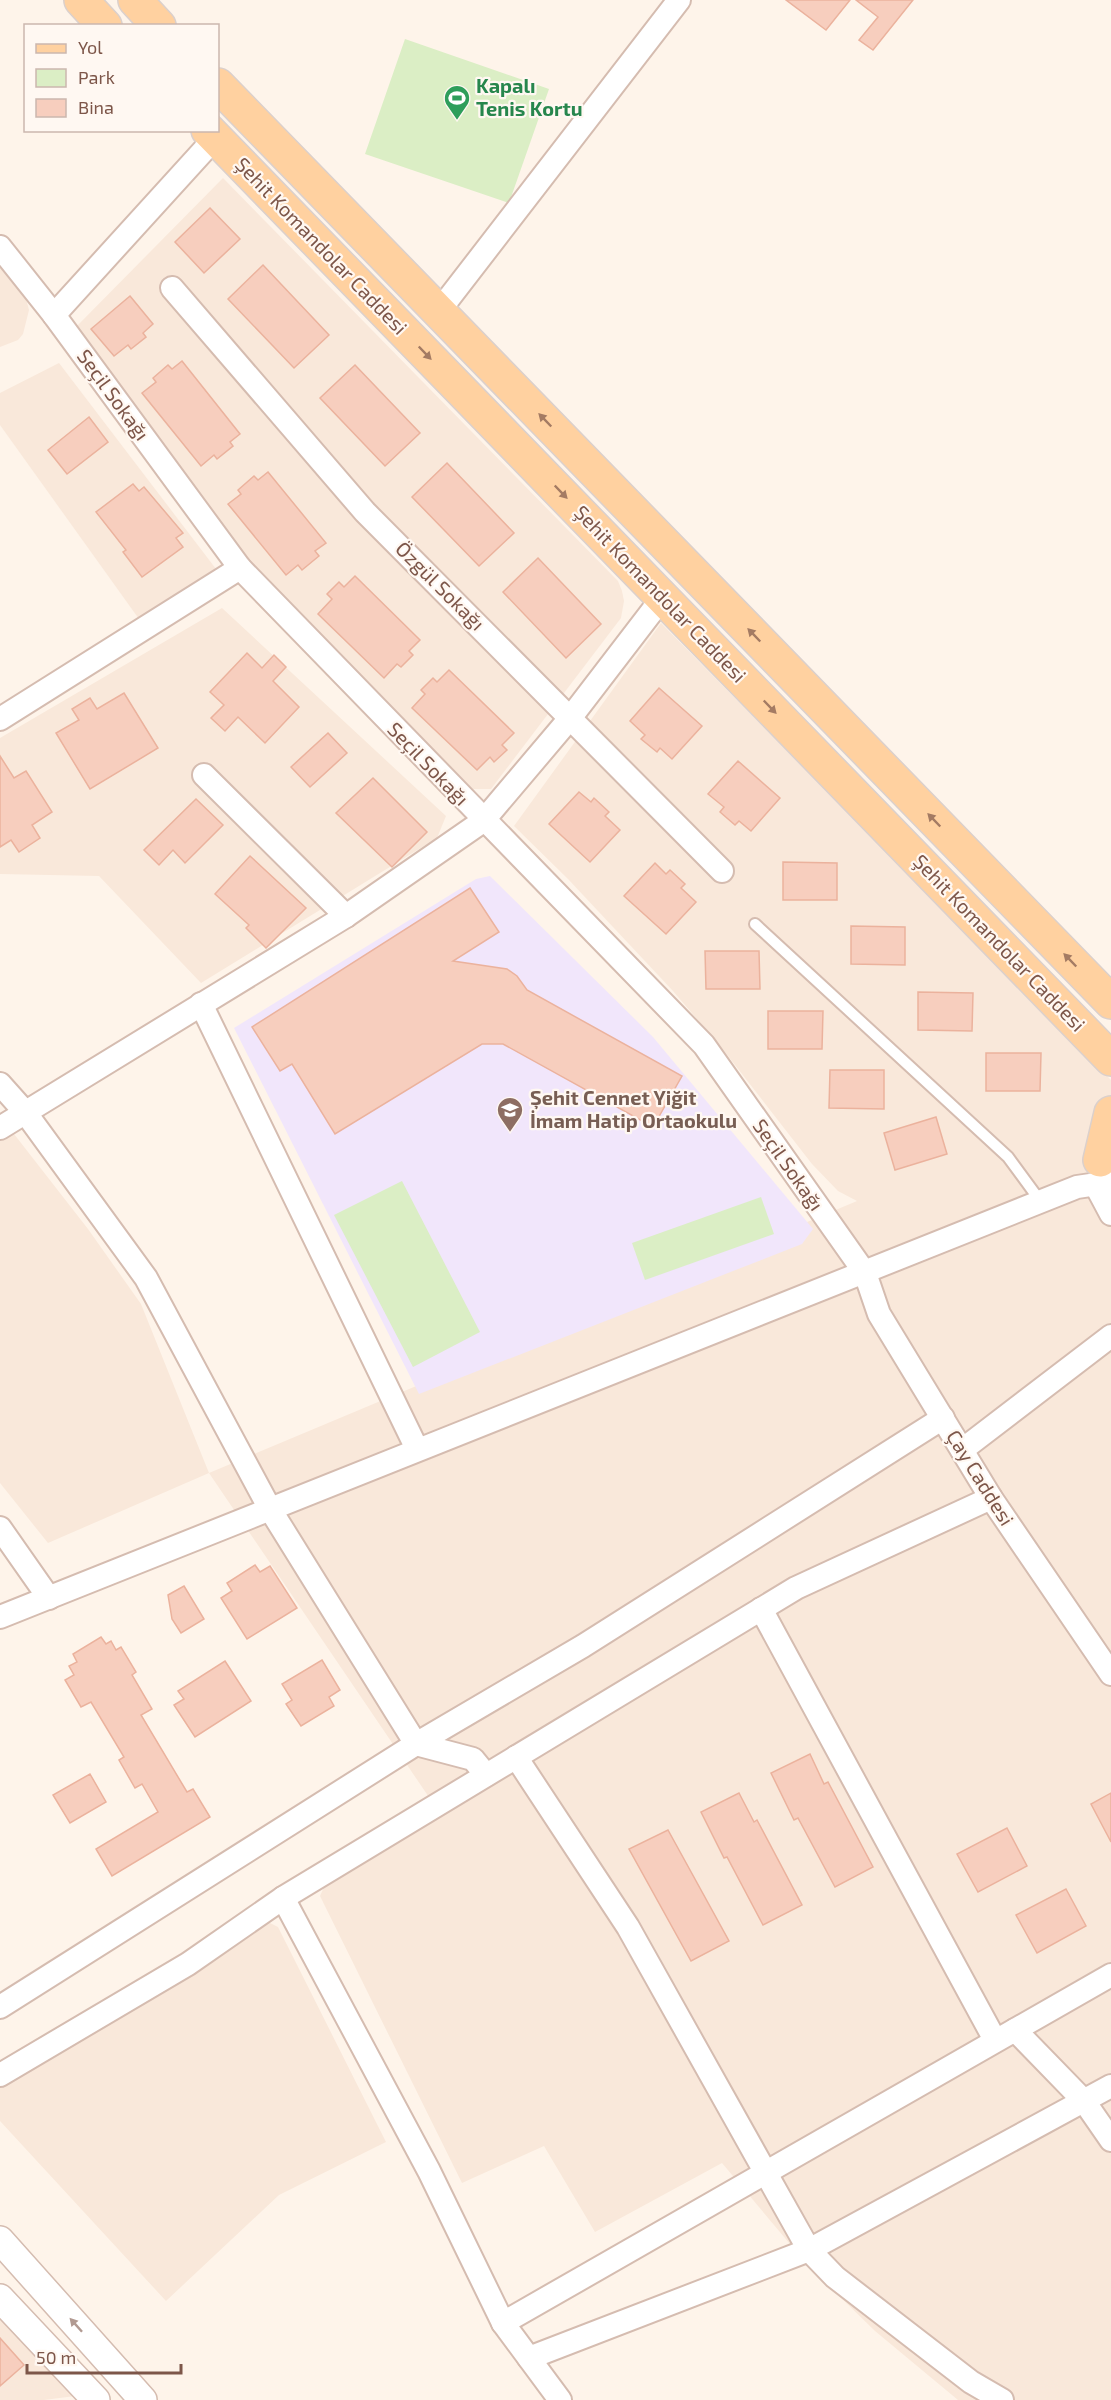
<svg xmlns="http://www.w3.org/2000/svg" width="1111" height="2400" font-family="'Exo 2',sans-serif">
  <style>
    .residential { fill: #f9e8da }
    .education { fill: #f1e6fb }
    .green { fill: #dbeec5 }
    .building { fill: #f7cebe; stroke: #ebb29d; stroke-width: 1.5 }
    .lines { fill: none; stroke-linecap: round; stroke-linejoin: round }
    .service-casing { stroke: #d5bcb0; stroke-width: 14 }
    .minor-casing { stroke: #d5bcb0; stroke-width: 26 }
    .tertiary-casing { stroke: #d5bcb0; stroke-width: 30 }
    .primary-casing { stroke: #dbd0cc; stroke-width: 36 }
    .service { stroke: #fff; stroke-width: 10 }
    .minor { stroke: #fff; stroke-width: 22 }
    .tertiary { stroke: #fff; stroke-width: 27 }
    .primary { stroke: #ffd1a0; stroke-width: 33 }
    .oneway { fill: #a47b63 }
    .oneway2 { fill: #b19a92 }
    .labels { text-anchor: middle; stroke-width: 4.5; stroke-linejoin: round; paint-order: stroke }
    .leisure-label { font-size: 20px; font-weight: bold; fill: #27864d; stroke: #fff8f2; text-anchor: start }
    .street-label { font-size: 20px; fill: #7d5649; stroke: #fff8f2 }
    .education-label { font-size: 20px; font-weight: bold; fill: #785e54; stroke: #fff8f2; text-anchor: start }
  </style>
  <rect width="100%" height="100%" fill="#fef4ea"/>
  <g class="residential">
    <polygon points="223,178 618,581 622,591 624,601 621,618 491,789 473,789 259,575 75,328"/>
    <polygon points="0,264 25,295 29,310 23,334 18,340 0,347"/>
    <polygon points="59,363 216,569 139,619 0,425 0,393"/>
    <polygon points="222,608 446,816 437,838 201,983 99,876 0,874 0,738"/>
    <polygon points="661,623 1111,1080 1111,2400 958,2400 875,2331 834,2291 795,2250 722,2163 595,2232 544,2146 462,2183 320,1896 325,1885 439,1812 209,1473 48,1543 0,1483 0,1116 88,1229 141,1304 209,1473 857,1201 838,1191 812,1164 721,1047 673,991 568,879 514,826"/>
    <polygon points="264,1920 278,1927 386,2142 279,2195 166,2301 0,2121 0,2085"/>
    <polygon points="0,2303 75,2396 44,2400 0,2400"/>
  </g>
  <polygon class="education" points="490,876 653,1037 813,1229 802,1244 419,1394 234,1028 476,879"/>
  <g class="green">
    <polygon points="405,39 549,89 509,203 365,154"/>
    <polygon points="402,1181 480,1332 413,1367 334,1215"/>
    <polygon points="761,1197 774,1234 645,1280 632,1243"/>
  </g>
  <g class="building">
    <polygon points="786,0 850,0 826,30"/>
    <polygon points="856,0 913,0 873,50 859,40 878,17"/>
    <polygon points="210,208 240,239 204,273 175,242"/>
    <polygon points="263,265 329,335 294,368 228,299"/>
    <polygon points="130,296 153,324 143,333 146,337 131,349 128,345 114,356 91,329"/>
    <polygon points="182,361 240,434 230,442 233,446 217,459 214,455 201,466 142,393 156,382 153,378 168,365 172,369"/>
    <polygon points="355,365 420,433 385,466 320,398"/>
    <polygon points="89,417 108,442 67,474 48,450"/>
    <polygon points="447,463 514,533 479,566 412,497"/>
    <polygon points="268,472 326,543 315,551 319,556 302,570 298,565 286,575 228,504 241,494 238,490 254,476 258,480"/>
    <polygon points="133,484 139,491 144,487 183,533 176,538 183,547 142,577 123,552 126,550 96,512"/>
    <polygon points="538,558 601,624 566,658 503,592"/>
    <polygon points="355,576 420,640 409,651 413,655 401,667 397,664 384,678 318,614 332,599 327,594 339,582 344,587"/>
    <polygon points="247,653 262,668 274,655 286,667 273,681 299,707 265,743 238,717 225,731 211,718 224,705 210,692"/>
    <polygon points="449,670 514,733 502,745 507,750 494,762 490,757 477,770 412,708 425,694 421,690 433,678 437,682"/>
    <polygon points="659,688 702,726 672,759 660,748 657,752 641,739 645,735 630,721"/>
    <polygon points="124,693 158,748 90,789 56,733 79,720 72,709 90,698 97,709"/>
    <polygon points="328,733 347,753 310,787 291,767"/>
    <polygon points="0,756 14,778 26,771 52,812 32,825 40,838 19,852 11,840 0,847"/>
    <polygon points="738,761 780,798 751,831 739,821 735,825 720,812 724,807 708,794"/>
    <polygon points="373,778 427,832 392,867 336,813"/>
    <polygon points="579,792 591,802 594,798 609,812 605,816 620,830 590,862 549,824"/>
    <polygon points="196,799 223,825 185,863 173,850 159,865 144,850"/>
    <polygon points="250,856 306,908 266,948 246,928 249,925 215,894"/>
    <polygon points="783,862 837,863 837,900 783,900"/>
    <polygon points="655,863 666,874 670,870 685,884 681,888 696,902 666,934 624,896"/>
    <polygon points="470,888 499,932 453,961 507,969 517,976 527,990 682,1076 653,1127 503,1044 482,1044 335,1134 292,1064 280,1071 252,1027"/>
    <polygon points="851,926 905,927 905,965 851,964"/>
    <polygon points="705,951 759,951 760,989 706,989"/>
    <polygon points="918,992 973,993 972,1031 918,1030"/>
    <polygon points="768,1011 823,1011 822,1049 768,1049"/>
    <polygon points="986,1053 1041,1053 1040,1091 986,1091"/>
    <polygon points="830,1070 884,1070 884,1109 829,1108"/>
    <polygon points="936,1117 947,1154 895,1170 884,1133"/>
    <polygon points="255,1565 260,1572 270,1566 297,1608 247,1639 221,1598 232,1591 227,1583"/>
    <polygon points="184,1586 204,1619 181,1633 172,1619 168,1595"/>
    <polygon points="101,1637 106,1644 111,1641 116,1650 121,1647 136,1672 132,1675 152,1709 141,1715 187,1792 193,1789 210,1817 112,1876 96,1849 158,1812 142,1784 135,1788 119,1760 124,1757 91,1702 81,1707 65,1680 74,1675 69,1666 77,1662 73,1654"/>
    <polygon points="322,1660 340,1690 329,1697 334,1706 301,1726 286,1704 292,1700 282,1684"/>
    <polygon points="225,1661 251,1701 195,1737 174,1705 184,1699 178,1691"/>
    <polygon points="810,1754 824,1784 828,1782 873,1867 835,1887 798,1818 794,1820 771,1773"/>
    <polygon points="90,1774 106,1802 70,1823 53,1795"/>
    <polygon points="739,1793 754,1822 757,1820 802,1905 763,1925 727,1857 724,1858 701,1812"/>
    <polygon points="1111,1793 1111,1842 1091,1804"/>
    <polygon points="1007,1828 1027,1866 978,1892 957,1854"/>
    <polygon points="668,1830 729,1941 691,1961 629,1849"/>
    <polygon points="1066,1889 1086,1926 1037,1953 1016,1915"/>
    <polygon points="0,2338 24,2365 0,2386"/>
  </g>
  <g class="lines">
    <g class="service-casing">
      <polyline id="service" points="755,924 1008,1157 1041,1202"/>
    </g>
    <g class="minor-casing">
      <g id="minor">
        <polyline points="0,247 54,315 240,568 704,1045 865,1273 879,1314 991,1498 1111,1674"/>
        <polyline points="172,288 365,512 722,871"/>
        <polyline points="439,311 679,0"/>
        <polyline points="54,315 215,138"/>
        <polyline points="0,719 240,568"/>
        <polyline points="204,775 346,916"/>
        <polyline points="201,1004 417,1449"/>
        <polyline points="0,1084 25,1112 146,1278 270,1509 416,1744 473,1759 486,1775"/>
        <polyline points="0,1128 346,916 483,821 571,717 663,597"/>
        <polyline points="1095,1184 1111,1214"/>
        <polyline points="962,1450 1111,1336"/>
        <polyline points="0,1528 49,1598"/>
        <polyline points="761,1609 995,2040"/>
        <polyline points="0,1617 1077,1187 1111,1182"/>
        <polyline points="516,1757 628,1927 809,2250 835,2277 971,2382 1002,2400"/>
        <polyline points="283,1898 429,2171 503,2323 560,2400"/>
        <polyline points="0,2007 416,1744 583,1646 943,1418"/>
        <polyline points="1015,2030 1084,2101 1111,2140"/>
        <polyline points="0,2075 188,1964 283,1898 796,1588 991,1498"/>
        <polyline points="503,2323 1111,1975"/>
        <polyline points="529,2358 809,2250 1111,2086"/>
      </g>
    </g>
    <g class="tertiary-casing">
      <g id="tertiary">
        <polyline points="0,2240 143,2400"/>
        <polyline points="0,2298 96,2400"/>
      </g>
    </g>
    <g class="primary-casing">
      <g id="primary">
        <polyline points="81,0 105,26"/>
        <polyline points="135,0 159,26"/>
        <polyline points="218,85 1111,1002"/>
        <polyline points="208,130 1111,1059"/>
        <polyline points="1100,1160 1111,1113"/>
      </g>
    </g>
    <use href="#service" class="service"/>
    <use href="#minor" class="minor"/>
    <use href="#tertiary" class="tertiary"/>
    <use href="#primary" class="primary"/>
  </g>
  <defs><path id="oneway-solid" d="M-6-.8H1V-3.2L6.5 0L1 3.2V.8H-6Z" transform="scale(1.5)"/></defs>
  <g class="oneway">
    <use href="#oneway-solid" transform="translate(425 353) rotate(46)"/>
    <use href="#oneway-solid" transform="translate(545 420) rotate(-134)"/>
    <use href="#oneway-solid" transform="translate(561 492) rotate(46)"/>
    <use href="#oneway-solid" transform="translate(754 635) rotate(-134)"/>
    <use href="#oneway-solid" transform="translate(770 707) rotate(46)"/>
    <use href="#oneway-solid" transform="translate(934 820) rotate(-134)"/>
    <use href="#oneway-solid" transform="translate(1070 960) rotate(-134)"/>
  </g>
  <use class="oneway2" href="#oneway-solid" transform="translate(76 2325) rotate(-132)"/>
  <defs>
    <g id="stadium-pin" transform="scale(1.35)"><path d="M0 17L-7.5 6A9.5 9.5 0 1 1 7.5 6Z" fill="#2e9e5b" stroke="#fff8f2"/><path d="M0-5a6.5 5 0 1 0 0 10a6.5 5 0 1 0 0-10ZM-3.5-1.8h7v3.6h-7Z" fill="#fff"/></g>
    <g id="school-pin" transform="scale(1.35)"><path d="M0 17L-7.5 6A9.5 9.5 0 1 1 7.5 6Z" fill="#8d6e63" stroke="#fff8f2"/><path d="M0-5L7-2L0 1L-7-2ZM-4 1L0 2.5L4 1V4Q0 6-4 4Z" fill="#fff"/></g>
  </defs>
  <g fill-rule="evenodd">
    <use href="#stadium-pin" x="457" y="98"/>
    <use href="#school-pin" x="510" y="1110"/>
  </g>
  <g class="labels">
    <g class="leisure-label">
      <text x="476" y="93">Kapalı<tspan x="476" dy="23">Tenis Kortu</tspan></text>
    </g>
    <g class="street-label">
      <text transform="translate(321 246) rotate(46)" y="7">Şehit Komandolar Caddesi</text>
      <text transform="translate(113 395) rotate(54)" y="7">Seçil Sokağı</text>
      <text transform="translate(440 586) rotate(45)" y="7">Özgül Sokağı</text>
      <text transform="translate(660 594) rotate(46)" y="7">Şehit Komandolar Caddesi</text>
      <text transform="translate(428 764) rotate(46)" y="7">Seçil Sokağı</text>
      <text transform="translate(999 943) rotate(46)" y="7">Şehit Komandolar Caddesi</text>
      <text transform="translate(788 1165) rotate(55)" y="7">Seçil Sokağı</text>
      <text transform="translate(980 1478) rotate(58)" y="7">Çay Caddesi</text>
    </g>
    <g class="education-label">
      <text x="530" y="1105">Şehit Cennet Yiğit<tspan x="530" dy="23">İmam Hatip Ortaokulu</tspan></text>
    </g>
  </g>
  <rect x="24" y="24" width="195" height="108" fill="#fff8f2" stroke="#cbb7ae" stroke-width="1.5"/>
  <rect x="36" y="44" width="30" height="9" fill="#ffd1a0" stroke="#cbb7ae" stroke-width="1.5"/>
  <text x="78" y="54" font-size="18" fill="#7d5649">Yol</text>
  <rect x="36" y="69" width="30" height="18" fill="#dbeec5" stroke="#cbb7ae" stroke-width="1.5"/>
  <text x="78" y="84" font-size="18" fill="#7d5649">Park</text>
  <rect x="36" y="99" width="30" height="18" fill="#f7cebe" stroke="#cbb7ae" stroke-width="1.5"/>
  <text x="78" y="114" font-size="18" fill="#7d5649">Bina</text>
  <path d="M27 2364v9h154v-9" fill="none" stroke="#7d5649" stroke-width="3"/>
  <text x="36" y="2364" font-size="18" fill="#7d5649" stroke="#fff8f2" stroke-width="4.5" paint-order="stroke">50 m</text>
</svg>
